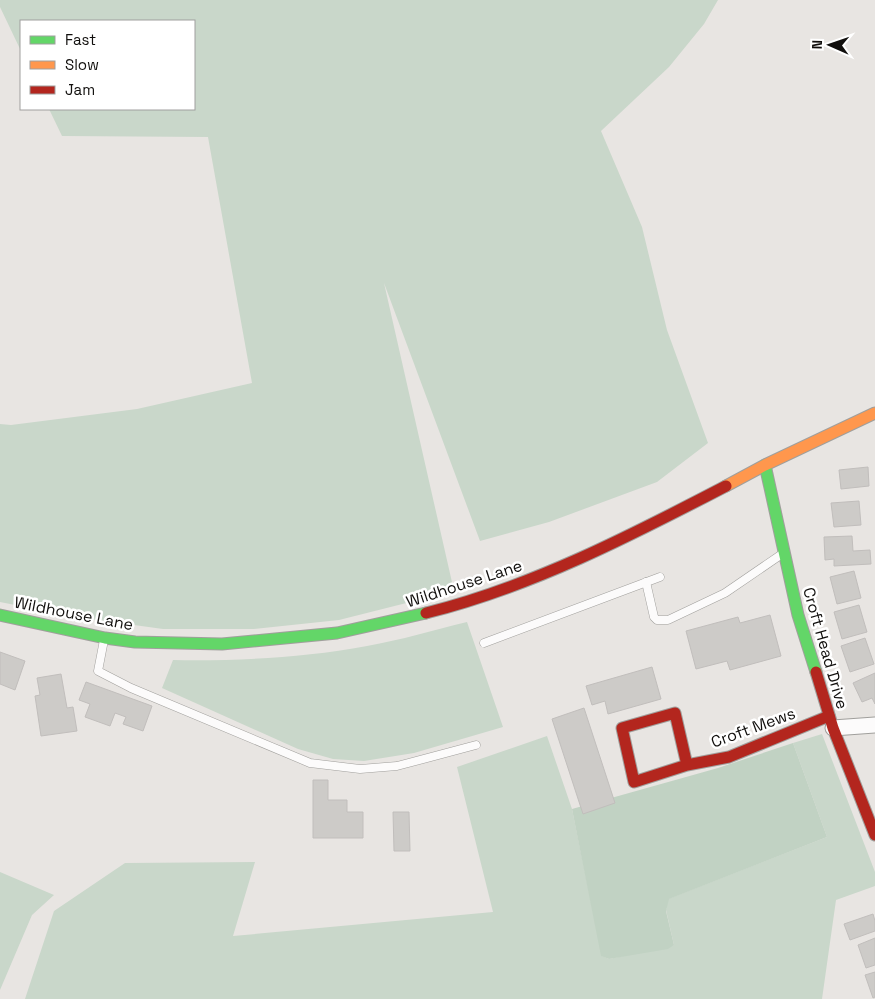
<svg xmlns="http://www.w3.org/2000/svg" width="875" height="999" font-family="'Space Grotesk',sans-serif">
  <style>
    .green { fill: #c9d7ca }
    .forest { fill: #c1d2c3 }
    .building { fill: #cdcbc8; stroke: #c1bebc }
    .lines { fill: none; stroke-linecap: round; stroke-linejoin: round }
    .lane-casing { stroke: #a09f9c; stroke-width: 9 }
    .street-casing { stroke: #a09f9c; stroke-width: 17 }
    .fast-casing { stroke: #a09f9c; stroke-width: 13 }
    .slow-casing { stroke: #a09f9c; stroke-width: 13 }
    .jam-casing { stroke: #a09f9c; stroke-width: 13 }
    .lane { stroke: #fcfbfb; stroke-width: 8 }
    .street { stroke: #fcfbfb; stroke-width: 15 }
    .fast { stroke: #63d668; stroke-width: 11 }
    .slow { stroke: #ff974d; stroke-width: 11 }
    .jam { stroke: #b3261e; stroke-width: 11 }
    .labels { text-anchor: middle; stroke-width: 5; stroke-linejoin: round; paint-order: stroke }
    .street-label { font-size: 16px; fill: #110f0d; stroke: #fff }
  </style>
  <rect width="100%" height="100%" fill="#e8e5e2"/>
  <g class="green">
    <polygon points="0,0 718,0 704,24 669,67 601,131 642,227 667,330 708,443 657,482 549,522 480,541 384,283 454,591 339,620 254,629 163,629 76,617 0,602 0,424 11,425 137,409 252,383 208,137 62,136 49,109 194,109 194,21 21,21 21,51 0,7"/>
    <path d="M467,622L503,727L414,753L364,761L333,759L298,749L162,688L173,660C238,661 302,658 367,646C401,640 434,630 467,622Z"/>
    <polygon points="822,734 875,872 875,886 836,900 822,999 25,999 54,911 125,863 255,862 233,936 493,912 457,767 547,736 572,809 602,956 609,959 674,945 666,910 668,899 827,837 793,743"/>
    <polygon points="0,872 54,895 32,915 0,990"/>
  </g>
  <polygon class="forest" points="793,743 827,837 669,899 666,911 674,945 668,949 609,959 601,956 572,809 718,768"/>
  <g class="building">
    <polygon points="868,467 869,486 841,489 839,470"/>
    <polygon points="859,501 861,525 834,527 831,503"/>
    <polygon points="852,536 853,551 870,550 871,564 834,566 834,559 825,560 824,537"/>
    <polygon points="854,571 861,598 837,604 830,577"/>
    <polygon points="859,605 867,632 842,639 834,612"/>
    <polygon points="770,615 781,656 730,670 727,661 696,669 686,631 738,617 740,623"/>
    <polygon points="865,638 874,664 850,672 841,646"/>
    <polygon points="0,652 25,661 15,690 0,684"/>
    <polygon points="652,667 661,699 608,714 605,701 592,705 586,686"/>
    <polygon points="875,673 875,704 872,698 862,702 853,683"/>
    <polygon points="61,674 67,708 73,707 77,731 41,736 35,696 40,695 37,678"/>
    <polygon points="86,682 152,706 143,731 123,724 126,717 115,713 110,726 85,717 90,704 79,700"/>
    <polygon points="584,708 615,803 583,814 552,719"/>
    <polygon points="313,780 328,780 328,800 347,800 347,812 363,812 363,838 313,838"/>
    <polygon points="393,812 409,812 410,851 394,851"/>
    <polygon points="873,914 875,921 875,931 850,940 844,924"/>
    <polygon points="875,938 875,965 866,968 858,945"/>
    <polygon points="875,972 875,997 873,998 865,975"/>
  </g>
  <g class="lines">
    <g class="lane-casing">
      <g id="lane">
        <polyline points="646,582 654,617 657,620 668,620 725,593 782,554"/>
        <polyline points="104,640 98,671 131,688 310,763 360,769 397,766 476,745"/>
        <polyline points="484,643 660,577"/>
      </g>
    </g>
    <g class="street-casing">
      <polyline id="street" points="833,728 875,725"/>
    </g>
    <g class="fast-casing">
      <g id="fast">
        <polyline points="765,465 798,615 816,672"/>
        <polyline points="0,615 105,638 135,642 222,644 337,633 426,613"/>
      </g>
    </g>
    <g class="slow-casing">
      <polyline id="slow" points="726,486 765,465 875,413"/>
    </g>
    <g class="jam-casing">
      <g id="jam">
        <path d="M426,613C531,587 630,536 726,486"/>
        <polyline points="816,672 833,728 875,835"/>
        <polyline points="687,765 675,713 622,728 634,782 687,765 729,757 829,716"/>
      </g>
    </g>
    <use href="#lane" class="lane"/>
    <use href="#street" class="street"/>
    <use href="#fast" class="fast"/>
    <use href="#slow" class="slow"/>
    <use href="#jam" class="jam"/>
  </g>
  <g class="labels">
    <g class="street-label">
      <text transform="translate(464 583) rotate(-18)" y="6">Wildhouse Lane</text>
      <text transform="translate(74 613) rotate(11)" y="6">Wildhouse Lane</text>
      <text transform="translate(826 648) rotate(74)" y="6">Croft Head Drive</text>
      <text transform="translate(753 727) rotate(-20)" y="6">Croft Mews</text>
    </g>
  </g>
  <rect x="20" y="20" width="175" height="90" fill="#ffffff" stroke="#a09f9e"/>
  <rect x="30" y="36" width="25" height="8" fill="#63d668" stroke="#a09f9e"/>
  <text x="65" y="45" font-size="15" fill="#110f0d">Fast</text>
  <rect x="30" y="61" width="25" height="8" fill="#ff974d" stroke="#a09f9e"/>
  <text x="65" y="70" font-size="15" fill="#110f0d">Slow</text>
  <rect x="30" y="86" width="25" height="8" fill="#b3261e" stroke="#a09f9e"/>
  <text x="65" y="95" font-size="15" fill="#110f0d">Jam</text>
  <g transform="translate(830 45) rotate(272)" stroke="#ffffff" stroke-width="4" paint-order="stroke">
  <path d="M0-4L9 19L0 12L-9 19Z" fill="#110f0d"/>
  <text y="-8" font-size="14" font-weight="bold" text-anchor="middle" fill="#110f0d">N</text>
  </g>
</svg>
